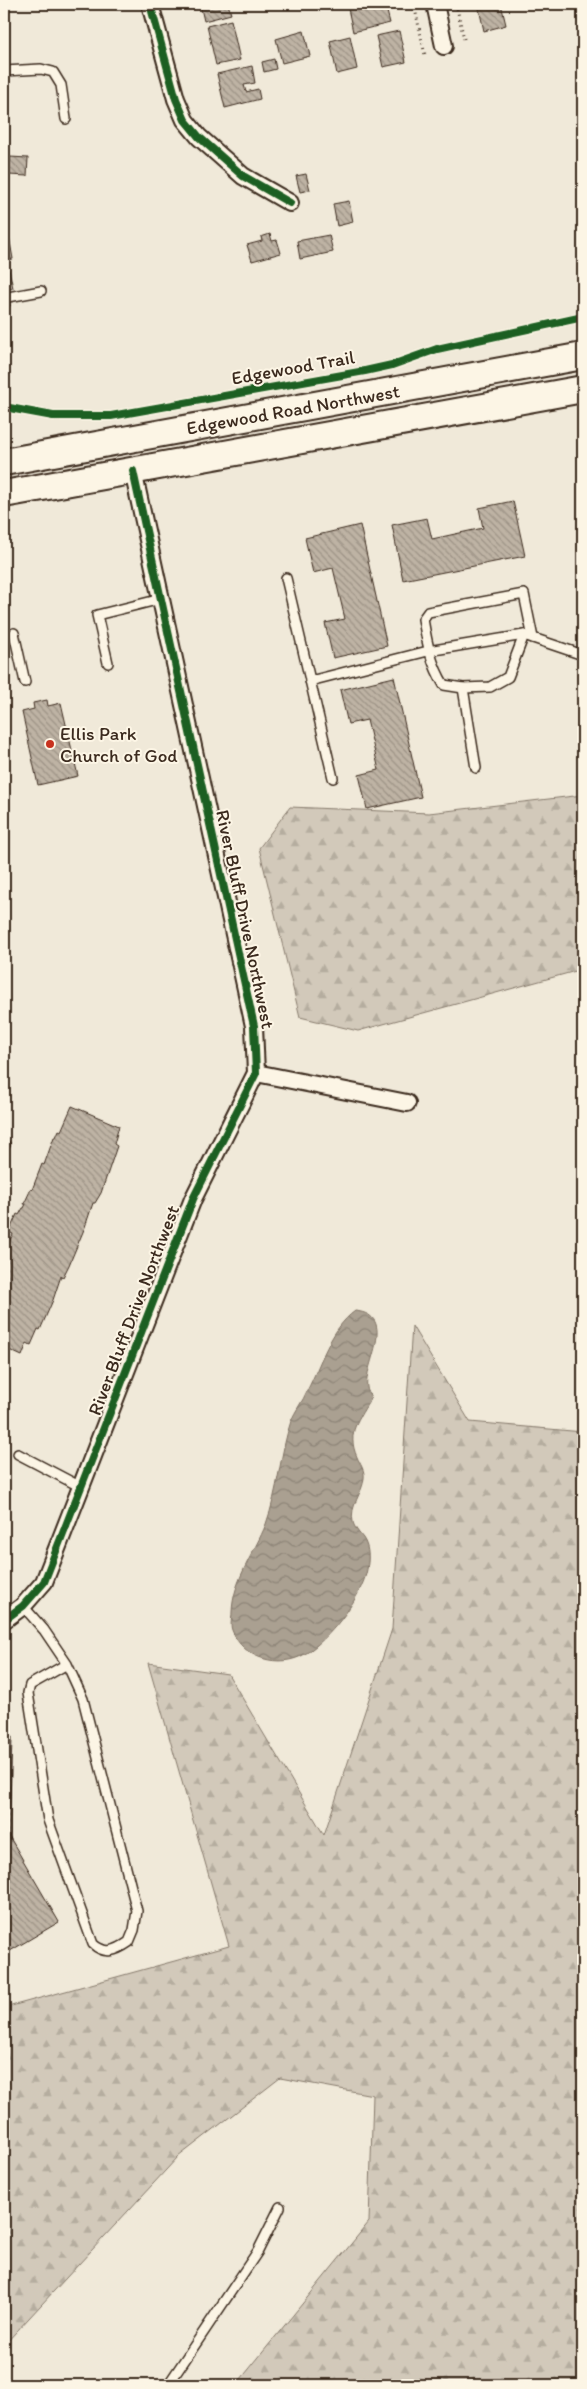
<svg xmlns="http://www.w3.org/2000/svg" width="587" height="2389" font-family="Itim,sans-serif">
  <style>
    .forest { fill: url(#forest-firs); stroke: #867a6c }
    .water { fill: url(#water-waves); stroke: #7e7163 }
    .building { fill: url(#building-back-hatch); stroke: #3b2a1e }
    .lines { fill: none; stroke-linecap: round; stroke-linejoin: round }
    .lane-casing { stroke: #3b2a1e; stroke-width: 12 }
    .street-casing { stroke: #3b2a1e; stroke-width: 20 }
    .primary-casing { stroke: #3b2a1e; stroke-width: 30 }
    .path { stroke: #3b2a1e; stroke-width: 3; stroke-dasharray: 1 4; stroke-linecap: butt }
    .lane { stroke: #fcf5e5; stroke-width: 9 }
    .street { stroke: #fcf5e5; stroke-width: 16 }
    .primary { stroke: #fcf5e5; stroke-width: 26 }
    .cycleway-casing { stroke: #fcf5e5; stroke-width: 11 }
    .cycleway { stroke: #1b5e20; stroke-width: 8 }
    .poi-dot { fill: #c8321e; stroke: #fcf5e5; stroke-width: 2 }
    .labels { text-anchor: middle; stroke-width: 4; stroke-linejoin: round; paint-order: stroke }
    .street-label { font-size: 19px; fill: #3b2a1e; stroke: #fcf5e5 }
    .poi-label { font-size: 19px; fill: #3b2a1e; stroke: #fcf5e5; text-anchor: start }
  </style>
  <defs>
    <pattern id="forest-firs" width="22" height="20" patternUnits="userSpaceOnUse" patternTransform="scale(1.25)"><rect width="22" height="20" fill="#d2c9ba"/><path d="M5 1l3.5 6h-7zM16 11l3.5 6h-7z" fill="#b5ad9f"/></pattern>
    <pattern id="water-waves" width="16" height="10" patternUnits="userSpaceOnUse" patternTransform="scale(1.25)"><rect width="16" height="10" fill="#aaa091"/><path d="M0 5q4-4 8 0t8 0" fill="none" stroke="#8c8376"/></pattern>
    <pattern id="building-back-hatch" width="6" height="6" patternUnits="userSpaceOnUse" patternTransform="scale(1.25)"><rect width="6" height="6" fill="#beb3a4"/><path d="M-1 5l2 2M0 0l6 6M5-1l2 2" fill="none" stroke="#9c9285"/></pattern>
  </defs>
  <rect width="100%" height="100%" fill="#f0e9d9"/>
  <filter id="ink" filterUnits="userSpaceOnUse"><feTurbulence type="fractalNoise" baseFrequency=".02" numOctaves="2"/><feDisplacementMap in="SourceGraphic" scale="10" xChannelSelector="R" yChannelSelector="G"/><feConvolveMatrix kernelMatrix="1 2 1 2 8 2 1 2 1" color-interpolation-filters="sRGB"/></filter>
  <g filter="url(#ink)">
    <g class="forest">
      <polygon points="583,795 583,969 358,1031 300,1017 259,848 290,807 429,813"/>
      <polygon points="412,1326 470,1422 583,1432 583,2385 236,2385 369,2222 373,2095 280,2078 178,2157 4,2345 4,2008 229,1946 148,1663 228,1674 324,1835 392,1629"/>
    </g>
    <path class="water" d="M355,1311C399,1315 363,1366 367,1387C367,1391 370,1394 371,1398C359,1419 346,1432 357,1457C360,1464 365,1470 364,1478C363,1493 349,1506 353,1522C354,1527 359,1533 363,1538C370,1548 369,1562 366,1574C358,1602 329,1639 305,1654C280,1669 242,1659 232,1630C230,1625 232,1618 232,1612C233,1580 255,1552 266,1524C278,1491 280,1454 291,1421C295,1411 303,1401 307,1391C321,1364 330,1329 355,1311Z"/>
    <g class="building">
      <polygon points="200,4 228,4 231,14 204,21"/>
      <polygon points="347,4 385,4 390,23 353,32"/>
      <polygon points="478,4 501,4 506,25 484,31"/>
      <polygon points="231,20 240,60 216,65 207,26"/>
      <polygon points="304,31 310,56 282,63 276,39"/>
      <polygon points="399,31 406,62 383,67 376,36"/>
      <polygon points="350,36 357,69 337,74 330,41"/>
      <polygon points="274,59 276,69 264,72 262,62"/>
      <polygon points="252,66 255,83 244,85 246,92 258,89 260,99 225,108 217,74"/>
      <polygon points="10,157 28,158 27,176 9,175"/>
      <polygon points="306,174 310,190 300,192 296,176"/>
      <polygon points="349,201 353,222 337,226 333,204"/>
      <polygon points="4,219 6,219 13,259 7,260 13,288 7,289 10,306 4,308"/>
      <polygon points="270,234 272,241 277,240 281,253 252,261 247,245 262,241 261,237"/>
      <polygon points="329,235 333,252 300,259 297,241"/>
      <polygon points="513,501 525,556 403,580 392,525 427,518 432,539 483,528 479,508"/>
      <polygon points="360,525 387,646 333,658 325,623 345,619 333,568 313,573 305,538"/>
      <polygon points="394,677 421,797 367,809 359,775 379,770 367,720 348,724 340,690"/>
      <polygon points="47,700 48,706 61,703 78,776 38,785 22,712 34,709 33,703"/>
      <polygon points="72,1106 119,1126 114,1144 117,1146 101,1193 95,1203 93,1203 85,1227 69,1265 63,1277 61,1276 53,1300 40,1330 38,1329 31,1345 27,1343 22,1356 9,1350 7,1355 4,1353 4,1252 13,1234 9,1232 17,1214 19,1215 23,1208 24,1208 26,1204 24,1204 31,1189 32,1190 42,1164 44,1165 54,1137 56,1137 59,1130 61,1131"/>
      <polygon points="4,1737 12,1737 9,1836 59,1922 5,1954"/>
    </g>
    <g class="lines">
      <g class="lane-casing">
        <g id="lane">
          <polyline points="4,71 41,69 53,72 61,85 66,119"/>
          <polyline points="8,297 41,291"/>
          <polyline points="286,578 333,778"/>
          <polyline points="14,633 25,682"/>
          <polyline points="108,663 97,615 161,599"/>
          <polyline points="310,681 428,651 524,635 583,655"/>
          <polyline points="463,688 490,687 508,677 524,635"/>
          <path d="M476,768L463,688L444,685C431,664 427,643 423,619L428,612L524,594L533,638"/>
          <polyline points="4,1144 5,1145"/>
          <polyline points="18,1454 81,1487"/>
          <path d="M23,1606L44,1630L67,1664L83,1699L137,1911L134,1930L129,1942C116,1951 105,1955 93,1944L48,1820L28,1693L30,1685L67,1664"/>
          <polyline points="168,2385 258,2251 280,2207"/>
        </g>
      </g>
      <g class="street-casing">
        <g id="street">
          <polyline points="150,4 176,99 185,120 199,137 243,176 290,203"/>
          <polyline points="435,4 444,46"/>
          <polyline points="256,1073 407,1103"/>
          <polyline points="4,1620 23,1606 44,1582 193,1199 256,1073 254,1026 133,471"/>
        </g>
      </g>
      <g class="primary-casing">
        <g id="primary">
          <polyline points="4,462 583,356"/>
          <polyline points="4,494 583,389"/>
        </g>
      </g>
      <g class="path">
        <polyline points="414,4 425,55"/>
        <polyline points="456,4 464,39"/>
      </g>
      <use href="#lane" class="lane"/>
      <use href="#street" class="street"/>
      <use href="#primary" class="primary"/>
      <g class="cycleway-casing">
        <g id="cycleway">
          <polyline points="150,4 176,99 185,120 199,137 243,176 290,203"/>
          <polyline points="4,407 53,416 111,416 365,371 392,365 437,349 583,317"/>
          <polyline points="4,1620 23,1606 44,1582 193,1199 256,1073 254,1026 133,471"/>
        </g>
      </g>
      <use href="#cycleway" class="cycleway"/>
    </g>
  </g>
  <circle class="poi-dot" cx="50" cy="744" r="5"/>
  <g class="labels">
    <g class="street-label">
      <text transform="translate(293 367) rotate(-10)" y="7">Edgewood Trail</text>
      <text transform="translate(293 409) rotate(-10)" y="7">Edgewood Road Northwest</text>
      <text transform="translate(246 919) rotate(78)" y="7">River Bluff Drive Northwest</text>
      <text transform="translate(133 1310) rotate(-69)" y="7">River Bluff Drive Northwest</text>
    </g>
    <g class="poi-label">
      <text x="60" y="740">Ellis Park<tspan x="60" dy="22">Church of God</tspan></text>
    </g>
  </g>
  <rect width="587" height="2389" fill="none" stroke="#fcf5e5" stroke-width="20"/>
  <rect x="10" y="10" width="567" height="2369" fill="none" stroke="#3b2a1e" stroke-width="2" filter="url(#ink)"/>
</svg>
